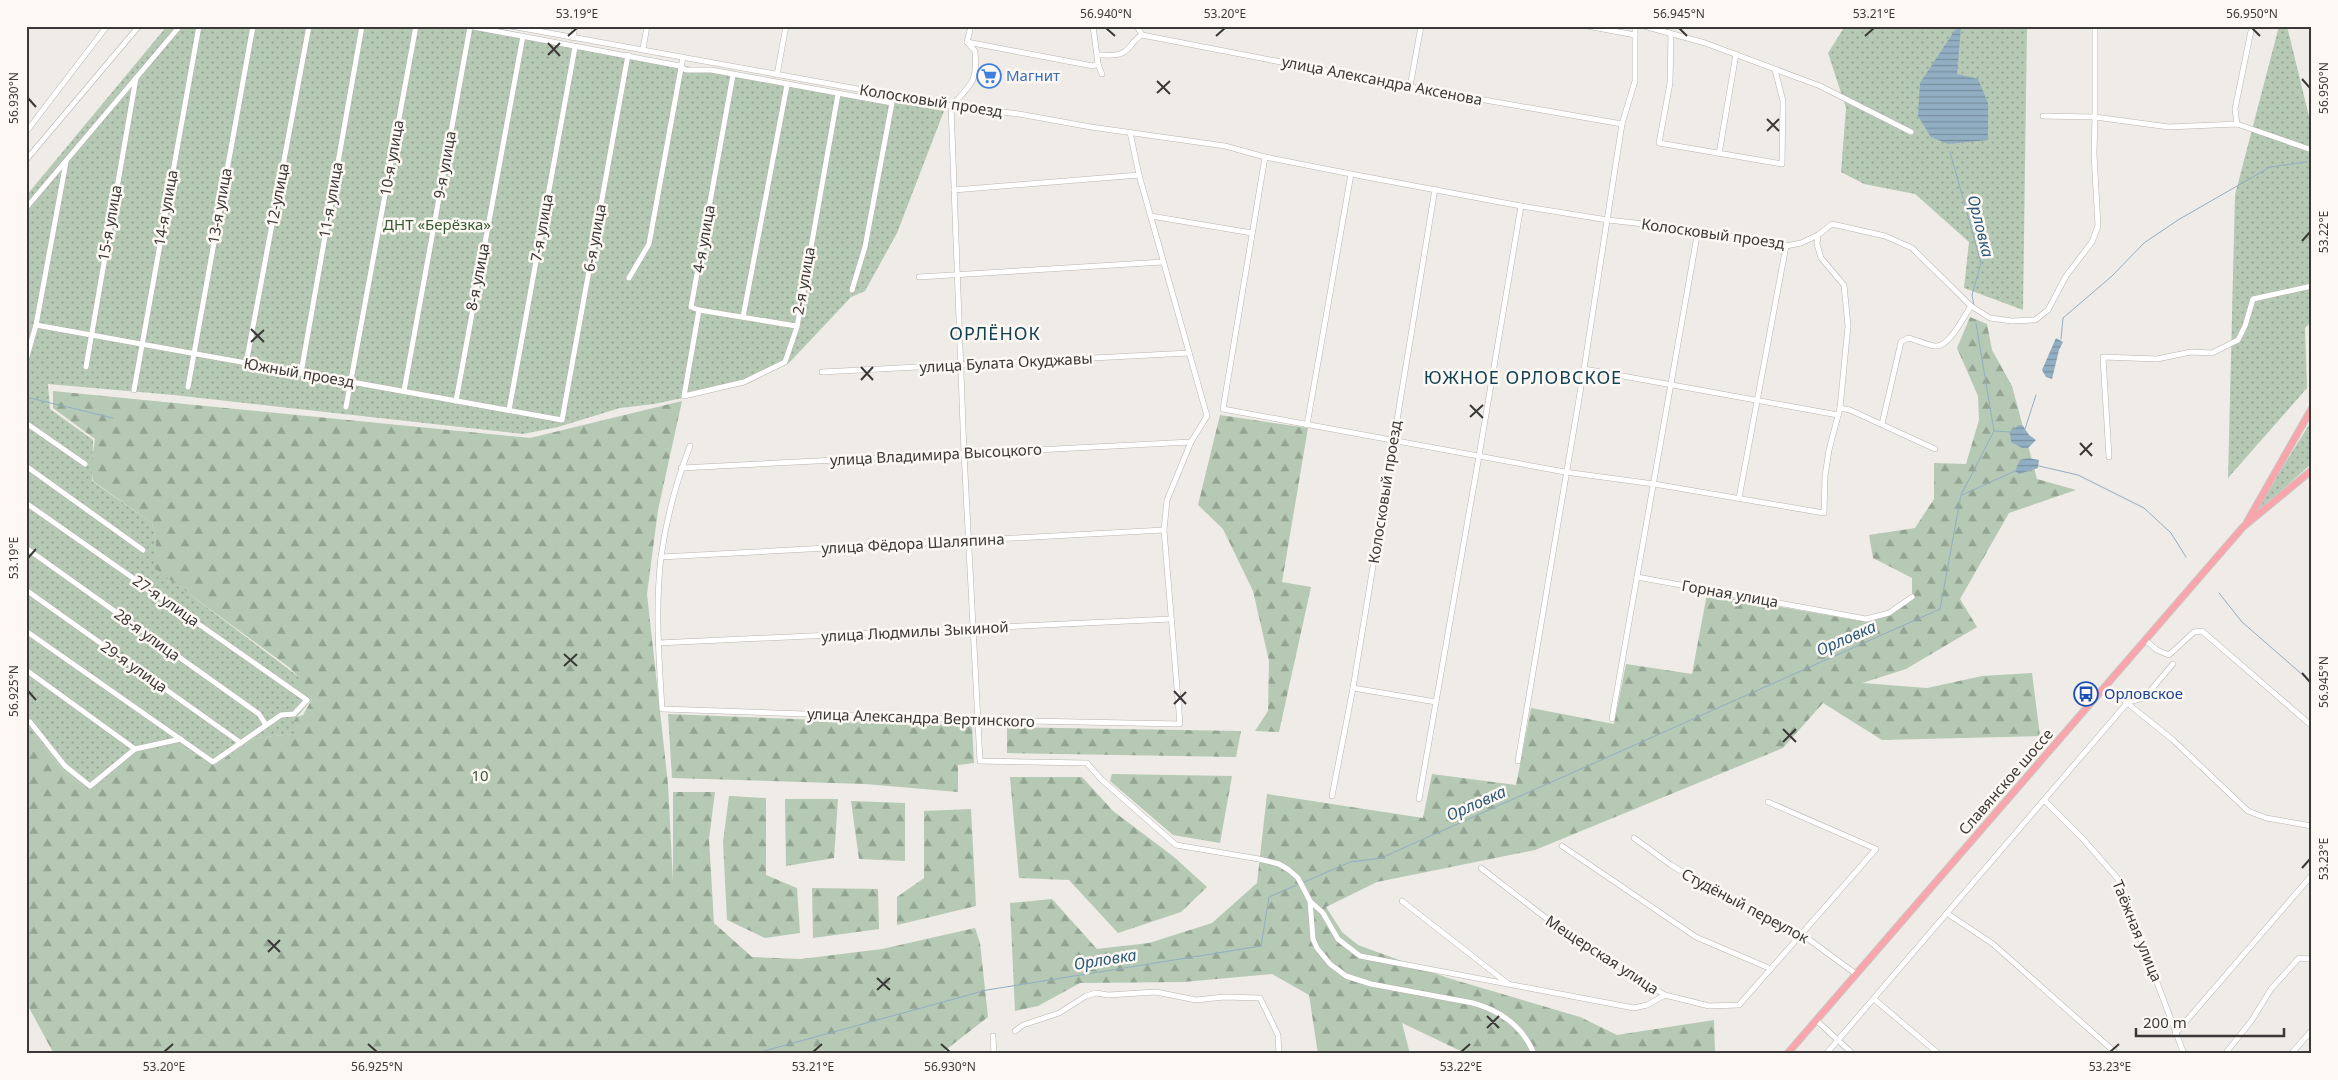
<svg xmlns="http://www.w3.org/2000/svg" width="2338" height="1080" font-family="'Noto Sans',sans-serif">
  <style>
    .grass { fill: url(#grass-dots) }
    .forest { fill: url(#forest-firs) }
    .water { fill: url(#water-rules) }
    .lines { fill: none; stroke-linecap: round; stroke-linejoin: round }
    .stream { stroke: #91aec3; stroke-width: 1 }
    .minor-casing { stroke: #b8b4af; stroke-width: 6 }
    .major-casing { stroke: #c8c8c7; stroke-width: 8 }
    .minor { stroke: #fff; stroke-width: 5 }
    .major { stroke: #faa5ab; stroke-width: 6 }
    .ticks { fill: none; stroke: #3b3937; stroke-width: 2 }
    .labels { text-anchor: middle; stroke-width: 5; stroke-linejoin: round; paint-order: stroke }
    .shop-label { font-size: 15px; fill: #366cbe; stroke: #fdf8f3; text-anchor: start }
    .street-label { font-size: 15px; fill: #3b3937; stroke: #fdf8f3 }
    .park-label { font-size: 15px; fill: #355a34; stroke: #fdf8f3 }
    .transit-label { font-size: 15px; fill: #164399; stroke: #fdf8f3; text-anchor: start }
    .water-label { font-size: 16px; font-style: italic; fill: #2a597a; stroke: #fdf8f3 }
    .quarter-label { font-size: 18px; letter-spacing: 1px; fill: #104153; stroke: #fdf8f3 }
    .neatline { fill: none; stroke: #3b3937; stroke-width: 2 }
    .ticks-label { font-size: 12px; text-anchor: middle; fill: #3b3937 }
  </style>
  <defs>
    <pattern id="grass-dots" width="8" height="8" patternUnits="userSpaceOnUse" patternTransform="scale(1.25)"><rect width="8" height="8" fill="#b5c9b4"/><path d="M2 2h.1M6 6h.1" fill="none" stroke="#94a493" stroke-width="1.8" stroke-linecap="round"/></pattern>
    <pattern id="forest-firs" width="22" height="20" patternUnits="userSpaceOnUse" patternTransform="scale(1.25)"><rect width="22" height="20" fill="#b5c9b4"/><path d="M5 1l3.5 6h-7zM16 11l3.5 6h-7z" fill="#94a493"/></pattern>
    <pattern id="water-rules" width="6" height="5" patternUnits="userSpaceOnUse" patternTransform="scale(1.25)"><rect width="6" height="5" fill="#91aec3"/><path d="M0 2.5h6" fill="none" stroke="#788f9f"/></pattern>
  </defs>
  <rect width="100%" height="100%" fill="#efebe6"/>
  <g class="grass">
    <polygon points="167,26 455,26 944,111 897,233 865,291 851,297 789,363 745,385 654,404 620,408 558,427 523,434 174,395 48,384 50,409 93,440 92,481 152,523 156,542 155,568 299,677 312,699 297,717 295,734 254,738 215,765 178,745 91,793 63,771 26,723 26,196"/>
    <polygon points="1845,26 2027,26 2023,310 1964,288 1969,242 1915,194 1864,184 1841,172 1846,108 1828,53"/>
    <polygon points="2279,26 2287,26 2312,129 2312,321 2305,328 2307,388 2228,478 2235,195"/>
    <polygon points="2312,420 2312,463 2251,518"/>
  </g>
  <g class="forest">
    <polygon points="1970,317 1987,324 1992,350 2012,386 2037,479 2076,490 2009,513 1960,599 1977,627 1906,669 1862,683 1927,688 1982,676 2032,673 2040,736 1882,740 1823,703 1783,748 1535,850 1377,882 1326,907 1342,932 1358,945 1448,978 1580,1017 1617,1035 1714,1020 1715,1054 1467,1054 1402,1023 1410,1054 1318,1054 1309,995 1272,974 1183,982 1080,983 1038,1006 1015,1011 1010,903 1052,899 1097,949 1149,943 1212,923 1257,883 1267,794 1423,818 1432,774 1516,785 1531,708 1614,724 1626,664 1692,674 1707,594 1867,622 1891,615 1912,597 1912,578 1873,558 1869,535 1915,528 1934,499 1934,463 1966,464 1979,420 1978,396 1957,348"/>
    <polygon points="53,391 530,438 682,401 658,510 647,594 668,784 673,882 673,792 715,792 709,839 714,923 752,957 801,959 882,949 975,928 980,943 988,1017 943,1052 54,1054 26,1002 26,723 63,771 91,793 131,754 178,745 215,765 254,738 294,734 294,721 297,717 303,715 312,699 294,688 299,677 290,668 154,568 156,542 152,523 93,481 91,465 95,439 53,408"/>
    <polygon points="1220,415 1308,428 1282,582 1311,587 1279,732 1255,731 1268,711 1269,661 1253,591 1223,529 1198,505"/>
    <polygon points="668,714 972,726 974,763 958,765 958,792 865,784 672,778"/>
    <polygon points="1007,727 1241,731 1236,757 1007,753"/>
    <polygon points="1112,774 1232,776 1220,843 1173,835 1110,781"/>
    <polygon points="1010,777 1082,777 1113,811 1174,857 1207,887 1181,912 1118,933 1069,880 1019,878"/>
    <polygon points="729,796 766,798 766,875 797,888 800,933 765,938 727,920 723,842"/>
    <polygon points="785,799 838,799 834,858 786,866"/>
    <polygon points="851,801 905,803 905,861 859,859"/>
    <polygon points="971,809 976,906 897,925 897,897 924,878 924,811"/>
    <polygon points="812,888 878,889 879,929 813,938"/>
  </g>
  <g class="water">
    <polygon points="1961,27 1957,74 1978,79 1988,103 1988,140 1948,144 1931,137 1918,116 1920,83 1955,30"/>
    <polygon points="2056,338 2063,342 2059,350 2052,379 2046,377 2042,370"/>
    <polygon points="2019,425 2023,426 2029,435 2036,440 2028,448 2022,448 2011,442 2010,432"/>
    <polygon points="2028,458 2039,460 2038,468 2019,474 2015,471 2020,460"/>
  </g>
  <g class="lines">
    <g class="stream">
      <polyline points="1950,152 1981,263 1972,295 1974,306"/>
      <polyline points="2061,339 2063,318 2112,276 2144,243 2178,220 2270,167 2307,162"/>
      <polyline points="26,397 113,418"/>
      <polyline points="2025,429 2036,395"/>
      <polyline points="1994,431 2011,432"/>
      <polyline points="2039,466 2078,475 2144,508 2171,533 2186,557"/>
      <polyline points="1962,495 2015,471"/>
      <polyline points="2219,593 2242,622 2312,683"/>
      <polyline points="1302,883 1350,862 1381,858 1940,609 1961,495 1994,431 1976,323"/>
      <polyline points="753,1054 987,990 1261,946 1269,897 1299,884"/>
    </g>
    <g class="minor-casing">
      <g id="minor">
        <polyline points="468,26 680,66 686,70 711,70 892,103 865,247 852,290"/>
        <polyline points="511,26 951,106 1019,114 1091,127 1225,146 1265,157 1351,174 1521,206 1608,220 1698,230 1786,246 1801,243 1818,235 1832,224 1885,236 1912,248 1971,306 1990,318 2012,321 2035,320 2048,310 2066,276 2092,242 2098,226 2094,154 2095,117 2169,127 2237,124 2312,150"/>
        <polyline points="1093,26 1098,64 1102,74"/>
        <polyline points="1587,26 1635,35"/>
        <polyline points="1644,26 1705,43 1820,86 1911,132"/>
        <polyline points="1671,34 1670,83 1659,143 1782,164 1783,101 1775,70"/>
        <polyline points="1142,35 1410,87 1622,124"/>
        <polyline points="573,38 575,26"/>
        <polyline points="967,42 1093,66 1098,64"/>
        <polyline points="967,42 971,26"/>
        <polyline points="643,49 647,26"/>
        <path d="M1099,55C1105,55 1114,56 1120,54C1130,51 1133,39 1142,35L1137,26"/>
        <polyline points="733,75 691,307 699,310 684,396 744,382 785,362 797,327 838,94"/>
        <polyline points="777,75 786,26"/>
        <polyline points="1410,87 1421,26"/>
        <path d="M951,106L964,453L980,761L1087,763L1101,779L1176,845L1259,859L1279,864L1289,870L1298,878L1310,901L1313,939L1317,948L1330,964L1346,976L1371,984L1473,1003C1501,1011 1523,1026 1534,1054"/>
        <path d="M951,106C971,85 978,82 975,51L968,43"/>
        <polyline points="2043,116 2095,117 2095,26"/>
        <polyline points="2237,124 2235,109 2252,26"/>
        <polyline points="26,132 107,26"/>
        <polyline points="1719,154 1736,54"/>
        <polyline points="1265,157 1223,409 1565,472 1654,484 1824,513 1825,476 1829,450 1840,408 1848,326 1844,285 1821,258 1817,244 1818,235"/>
        <polyline points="26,160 139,26"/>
        <polyline points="954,190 1139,175"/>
        <polyline points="26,208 180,26"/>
        <polyline points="1151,216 1252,233"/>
        <polyline points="919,277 1163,262"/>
        <polyline points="629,278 649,244 683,57"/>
        <polyline points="699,310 796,326"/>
        <polyline points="743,317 787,85"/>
        <polyline points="36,325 562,420 628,55"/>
        <polyline points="26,360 36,325 66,162"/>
        <polyline points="246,364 309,26"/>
        <polyline points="86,367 136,78"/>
        <polyline points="1584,369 1838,415"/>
        <polyline points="822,372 1189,353"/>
        <polyline points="301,373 362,26"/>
        <polyline points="188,387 253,26"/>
        <polyline points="134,390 199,26"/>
        <polyline points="404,391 470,27"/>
        <polyline points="456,401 523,36"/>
        <polyline points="346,407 416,26"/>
        <polyline points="1840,408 1850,410 1935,449"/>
        <polyline points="509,410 575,47"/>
        <polyline points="26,423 85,464"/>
        <path d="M1882,424L1901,342L1908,338C1917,340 1926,345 1935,346C1949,348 1964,316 1971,306"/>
        <polyline points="1307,425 1351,174"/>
        <path d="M690,446C677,480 666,520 661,557C655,607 659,659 662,709L979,720L1180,724L1164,530L1167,500L1191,442L1207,416L1139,175L1130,132"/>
        <polyline points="2109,457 2103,357 2157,359 2191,352 2212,353 2238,340 2245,326 2253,299 2312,286"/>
        <polyline points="26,466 143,550"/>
        <polyline points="681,468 1191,442"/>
        <polyline points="1739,498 1786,246"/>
        <polyline points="26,503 307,700 294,714 281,715 213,762 26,631"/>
        <polyline points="26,548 259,714 266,725"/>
        <polyline points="661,557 1164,530"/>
        <polyline points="1637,577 1866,619 1889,613 1912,597"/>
        <polyline points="26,590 241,743"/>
        <polyline points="2145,640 2157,650 2169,655 2194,632 2202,631 2312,726"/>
        <polyline points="658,643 1171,619"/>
        <polyline points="26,670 135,749"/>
        <polyline points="2106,686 2173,740 2248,811 2266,818 2312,826"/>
        <polyline points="1353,688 1436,702"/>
        <polyline points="1612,719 1698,230"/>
        <polyline points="30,722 65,766 90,786 135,749 181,739"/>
        <polyline points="1518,761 1584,369 1622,124 1635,81 1635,26"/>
        <polyline points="1332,796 1353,688 1435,189"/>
        <polyline points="1419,799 1479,456 1521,206"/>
        <polyline points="2045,801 2083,839 2118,879 2184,1054"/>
        <polyline points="1634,838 1671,865 1723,896 1803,935 1856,974"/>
        <polyline points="1562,846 1696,937 1771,969"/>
        <polyline points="1481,868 1564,932 1665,995 1709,1006 1739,1005 1876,849 1768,802"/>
        <polyline points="1402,901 1507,983"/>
        <polyline points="1311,902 1323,913 1338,939 1360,956 1634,1008 1647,1005 1665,995"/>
        <polyline points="1948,914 1993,944 2117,1054"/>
        <polyline points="1874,999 1939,1054"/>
        <polyline points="1816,1020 1853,1054"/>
        <polyline points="1015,1031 1023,1025 1059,1013 1086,996 1096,993 1108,995 1156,992 1196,1000 1224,997 1260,998 1278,1035 1279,1054"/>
        <polyline points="2175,1034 2312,875"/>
        <polyline points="993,1036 994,1054"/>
        <polyline points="1826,1054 2128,702 2144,698 2173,664"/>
        <polyline points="2225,1054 2252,1020 2271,989 2299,958 2309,959 2312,956"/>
        <polyline points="2291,1054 2312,1030"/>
      </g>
    </g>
    <g class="major-casing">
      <g id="major">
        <polyline points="2247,522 2312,408"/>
        <polyline points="1787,1054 2243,527 2312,470"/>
      </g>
    </g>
    <use href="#minor" class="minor"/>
    <use href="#major" class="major"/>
  </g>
  <path class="ticks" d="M1106,28L1115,36M1679,28L1687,36M2252,28L2260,36M568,36L577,28M1216,36L1225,28M1865,36L1874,28M548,43L560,56M548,55L560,43M2302,79L2310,88M1157,81L1170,94M1157,93L1170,81M28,98L36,107M1767,119L1779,131M1767,131L1779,119M2302,241L2310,232M251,329L264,342M251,342L264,330M861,367L873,380M861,380L873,367M1470,405L1483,418M1470,417L1483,405M2080,443L2092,456M2080,455L2092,443M28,558L36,549M564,654L577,666M564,666L577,654M2302,673L2310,682M28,691L36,700M1174,691L1186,704M1174,704L1186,692M1783,729L1796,742M1783,742L1796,729M2302,868L2310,859M268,940L280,952M268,952L280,940M877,978L890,990M877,990L890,978M1487,1016L1499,1028M1487,1028L1499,1016M368,1044L377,1052M941,1044L950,1052M164,1052L173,1044M813,1052L822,1044M1461,1052L1470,1044M2110,1052L2119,1044"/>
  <defs>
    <g id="supermarket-ring" transform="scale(1.25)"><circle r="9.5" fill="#fdf8f3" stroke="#3f7fe0" stroke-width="1.5"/><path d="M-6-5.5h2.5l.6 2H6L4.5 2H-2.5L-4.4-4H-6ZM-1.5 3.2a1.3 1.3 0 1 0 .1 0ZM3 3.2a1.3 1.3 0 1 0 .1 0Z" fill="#3f7fe0"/></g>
    <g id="bus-ring" transform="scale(1.25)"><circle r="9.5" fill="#fdf8f3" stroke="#1a4fb4" stroke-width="1.5"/><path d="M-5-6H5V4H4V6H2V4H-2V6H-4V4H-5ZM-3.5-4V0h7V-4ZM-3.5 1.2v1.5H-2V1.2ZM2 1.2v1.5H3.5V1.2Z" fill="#1a4fb4"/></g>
  </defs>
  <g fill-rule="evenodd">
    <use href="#supermarket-ring" x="989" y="76"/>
    <use href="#bus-ring" x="2086" y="694"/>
  </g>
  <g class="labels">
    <g class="shop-label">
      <text x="1006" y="81">Магнит</text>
    </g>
    <g class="street-label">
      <text transform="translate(1382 81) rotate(11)" y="5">улица Александра Аксенова</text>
      <text transform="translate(931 101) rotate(9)" y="5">Колосковый проезд</text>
      <text transform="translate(392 158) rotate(-80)" y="5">10-я улица</text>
      <text transform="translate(445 165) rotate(-80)" y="5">9-я улица</text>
      <text transform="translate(278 195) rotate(-79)" y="5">12-улица</text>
      <text transform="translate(331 200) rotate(-80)" y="5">11-я улица</text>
      <text transform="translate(220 206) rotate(-80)" y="5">13-я улица</text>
      <text transform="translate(166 208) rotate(-80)" y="5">14-я улица</text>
      <text transform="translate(110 223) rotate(-80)" y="5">15-я улица</text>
      <text transform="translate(542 228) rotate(-80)" y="5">7-я улица</text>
      <text transform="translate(1713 234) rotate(8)" y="5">Колосковый проезд</text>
      <text transform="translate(595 238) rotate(-80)" y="5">6-я улица</text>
      <text transform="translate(704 239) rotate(-80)" y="5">4-я улица</text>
      <text transform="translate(478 277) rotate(-79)" y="5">8-я улица</text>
      <text transform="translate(804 281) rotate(-80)" y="5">2-я улица</text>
      <text transform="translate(1006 363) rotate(-3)" y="5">улица Булата Окуджавы</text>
      <text transform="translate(299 373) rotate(10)" y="5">Южный проезд</text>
      <text transform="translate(936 455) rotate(-3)" y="5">улица Владимира Высоцкого</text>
      <text transform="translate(1385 492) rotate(-81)" y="5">Колосковый проезд</text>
      <text transform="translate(913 544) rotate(-3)" y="5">улица Фёдора Шаляпина</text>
      <text transform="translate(1730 594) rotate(10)" y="5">Горная улица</text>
      <text transform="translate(166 601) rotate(35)" y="5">27-я улица</text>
      <text transform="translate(915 632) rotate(-3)" y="5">улица Людмилы Зыкиной</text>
      <text transform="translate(147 635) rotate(36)" y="5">28-я улица</text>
      <text transform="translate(134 667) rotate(35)" y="5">29-я улица</text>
      <text transform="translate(921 718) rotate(2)" y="5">улица Александра Вертинского</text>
      <text transform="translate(2006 782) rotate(-49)" y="5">Славянское шоссе</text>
      <text transform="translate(1745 906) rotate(28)" y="5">Студёный переулок</text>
      <text transform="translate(2137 931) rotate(68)" y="5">Таёжная улица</text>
      <text transform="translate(1602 955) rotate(33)" y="5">Мещерская улица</text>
    </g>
    <g class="park-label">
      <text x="437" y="230">ДНТ «Берёзка»</text>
      <text x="480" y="781">10</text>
    </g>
    <g class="transit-label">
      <text x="2104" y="699">Орловское</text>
    </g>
    <g class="water-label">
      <text transform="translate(1981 226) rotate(76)" y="6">Орловка</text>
      <text transform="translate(1846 638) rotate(-24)" y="6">Орловка</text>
      <text transform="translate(1476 803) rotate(-24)" y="6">Орловка</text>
      <text transform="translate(1105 959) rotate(-9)" y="6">Орловка</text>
    </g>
    <g class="quarter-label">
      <text x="995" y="340">ОРЛЁНОК</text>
      <text x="1523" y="384">ЮЖНОЕ ОРЛОВСКОЕ</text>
    </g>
  </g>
  <rect width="2338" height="1080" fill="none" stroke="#fdf8f3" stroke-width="55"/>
  <path d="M2136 1028v8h148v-8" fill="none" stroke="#3b3937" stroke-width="2.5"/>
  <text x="2143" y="1028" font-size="15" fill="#3b3937" stroke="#fdf8f3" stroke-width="4" paint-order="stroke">200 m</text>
  <rect x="28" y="28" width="2282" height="1024" class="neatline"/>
  <g class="ticks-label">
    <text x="577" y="18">53.19°E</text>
    <text x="1106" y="18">56.940°N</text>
    <text x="1225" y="18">53.20°E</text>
    <text x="1679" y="18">56.945°N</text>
    <text x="1874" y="18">53.21°E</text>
    <text x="2252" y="18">56.950°N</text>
    <text transform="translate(2324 88) rotate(-90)" y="4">56.950°N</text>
    <text transform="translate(14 98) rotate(-90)" y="4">56.930°N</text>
    <text transform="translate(2324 232) rotate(-90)" y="4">53.22°E</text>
    <text transform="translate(14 558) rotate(-90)" y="4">53.19°E</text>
    <text transform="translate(2324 682) rotate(-90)" y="4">56.945°N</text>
    <text transform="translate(14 691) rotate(-90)" y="4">56.925°N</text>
    <text transform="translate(2324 859) rotate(-90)" y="4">53.23°E</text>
    <text x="164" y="1071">53.20°E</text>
    <text x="377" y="1071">56.925°N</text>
    <text x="813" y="1071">53.21°E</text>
    <text x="950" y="1071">56.930°N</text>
    <text x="1461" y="1071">53.22°E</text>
    <text x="2110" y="1071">53.23°E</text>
  </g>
</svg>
